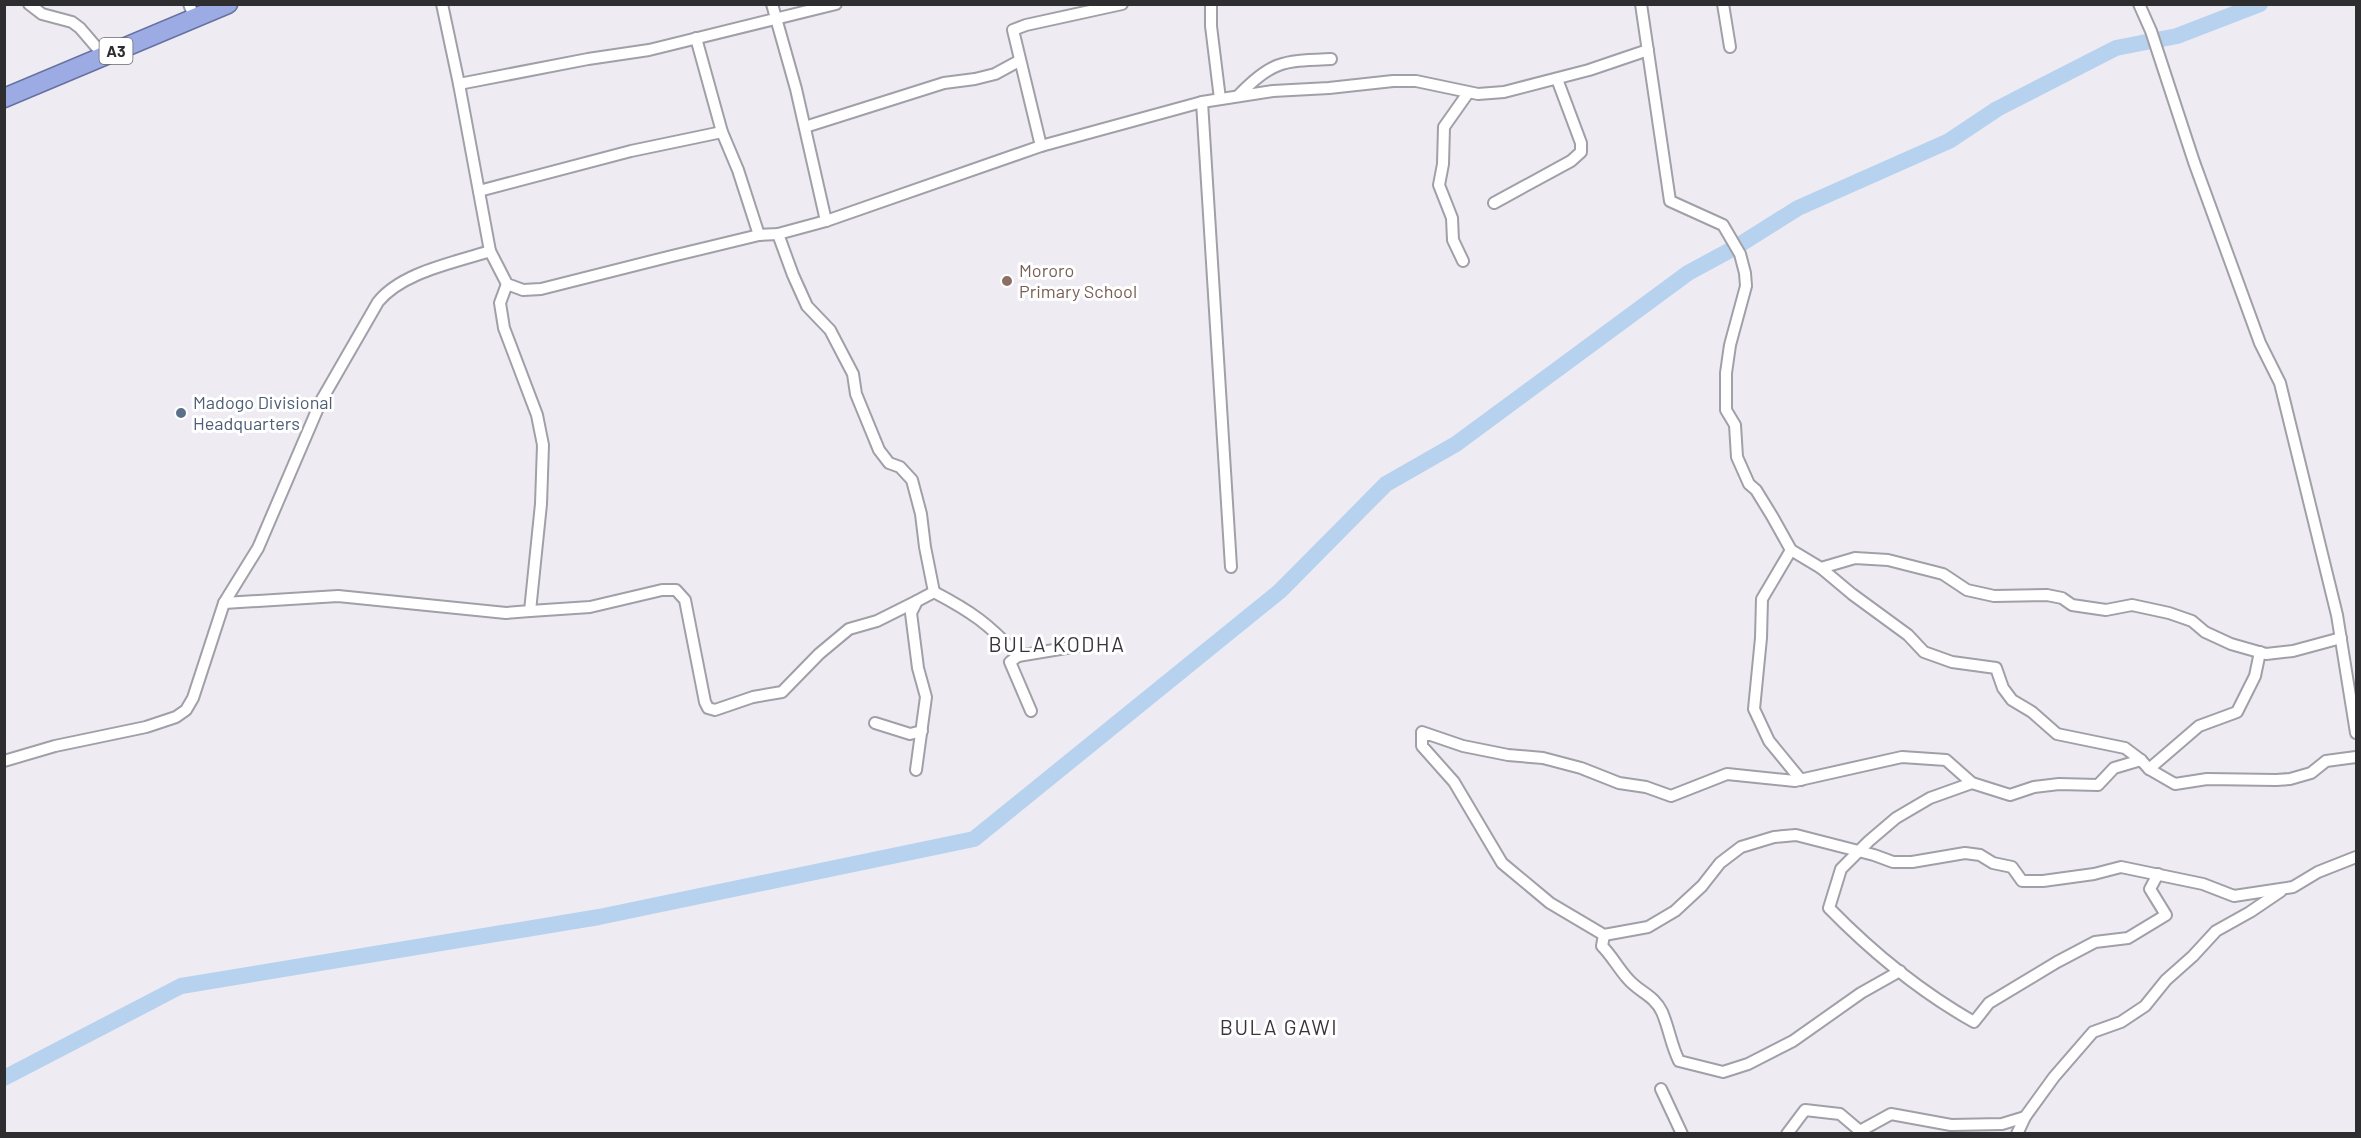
<svg xmlns="http://www.w3.org/2000/svg" width="2361" height="1138" font-family="Barlow,sans-serif">
  <style>
    .lines { fill: none; stroke-linecap: round; stroke-linejoin: round }
    .river { stroke: #b6d2ef; stroke-width: 16 }
    .minor-casing { stroke: #a19fa7; stroke-width: 14 }
    .trunk-casing { stroke: #6571a0; stroke-width: 21 }
    .minor { stroke: #fff; stroke-width: 10 }
    .trunk { stroke: #9cabe3; stroke-width: 18 }
    .education-dot { fill: #8d6e63; stroke: #fff; stroke-width: 2 }
    .service-dot { fill: #5c6f8a; stroke: #fff; stroke-width: 2 }
    .labels { text-anchor: middle; stroke-width: 6; stroke-linejoin: round; paint-order: stroke }
    .shield { fill: #fff; stroke: #6d6c6e; stroke-width: 1.5 }
    .shield-label { font-size: 16px; font-weight: bold; fill: #2e2d30 }
    .education-label { font-size: 18px; fill: #785e54; stroke: #fff; text-anchor: start }
    .service-label { font-size: 18px; fill: #4e5e75; stroke: #fff; text-anchor: start }
    .quarter-label { font-size: 21px; letter-spacing: 1.5px; fill: #38353c; stroke: #fff }
  </style>
  <rect width="100%" height="100%" fill="#eeebf3"/>
  <g class="lines">
    <polyline class="river" points="4,1078 181,986 599,917 974,839 1280,591 1386,484 1456,444 1688,273 1736,247 1798,208 1949,141 1997,109 2116,48 2177,36 2260,4"/>
    <g class="minor-casing">
      <g id="minor">
        <polyline points="29,4 42,14 72,22 80,28 104,56"/>
        <polyline points="189,4 195,19"/>
        <polyline points="442,4 459,84 490,251 507,284 523,290 541,289 672,256 759,235 778,234 826,221 1041,146 1202,102 1273,91 1329,88 1393,81 1416,81 1478,94 1504,92 1589,70 1648,50"/>
        <polyline points="772,4 796,89 826,221"/>
        <polyline points="1211,4 1211,26 1220,99"/>
        <polyline points="1641,4 1670,201 1723,225 1740,254 1745,273 1746,286 1730,345 1726,373 1726,410 1735,425 1737,457 1749,484 1756,490 1772,516 1791,550 1821,568 1855,558 1888,560 1943,574 1967,590 1994,596 2047,595 2062,598 2072,605 2106,610 2132,605 2169,613 2192,621 2205,632 2231,644 2266,654 2293,651 2341,638"/>
        <polyline points="1723,4 1730,47"/>
        <polyline points="2139,4 2151,31 2194,162 2260,343 2280,383 2337,615 2356,733"/>
        <polyline points="696,38 722,132 738,170 759,235"/>
        <polyline points="459,84 588,59 649,50 836,4"/>
        <path d="M1238,96C1272,60 1284,61 1331,59"/>
        <polyline points="1202,102 1231,567"/>
        <polyline points="805,127 944,83 975,79 995,74 1019,61"/>
        <polyline points="1041,146 1013,30 1026,25 1122,4"/>
        <polyline points="479,191 631,151 722,132"/>
        <polyline points="1494,203 1571,161 1581,152 1581,143 1557,79"/>
        <polyline points="778,234 793,275 807,306 830,330 853,374 856,394 879,450 889,463 900,467 912,480 921,514 925,547 934,592 917,601 911,613 918,668 926,697 916,770"/>
        <polyline points="1463,261 1453,240 1452,218 1439,185 1443,164 1444,127 1468,93"/>
        <polyline points="1791,550 1762,599 1761,638 1754,709 1769,741 1801,780"/>
        <polyline points="1821,568 1852,594 1908,635 1924,652 1952,662 1996,668 2003,688 2012,700 2032,712 2057,734 2125,748 2141,760 2149,769 2199,726 2237,712 2255,676 2260,652"/>
        <path d="M934,592C972,612 989,624 1018,656L1078,646"/>
        <polyline points="224,603 338,596 506,613 530,611 541,504 543,445 537,415 504,328 500,303 507,284"/>
        <polyline points="530,611 590,607 662,590 676,590 685,600 705,702 708,708 715,710 753,697 782,692 819,654 849,629 877,621 917,601"/>
        <polyline points="1018,656 1010,662 1031,711"/>
        <polyline points="875,723 910,734 922,731"/>
        <polyline points="2141,760 2114,768 2098,785 2059,784 2034,787 2010,795 1972,783 1946,760 1902,757 1795,781 1727,774 1671,796 1646,787 1619,783 1581,768 1543,758 1508,755 1463,746 1422,732 1422,746 1454,782 1502,863 1550,903 1604,935 1648,927 1675,911 1702,886 1720,863 1741,847 1774,837 1796,835 1874,855 1893,862 1912,862 1965,853 1980,855 1993,863 2012,867 2022,881 2043,881 2094,874 2121,867 2203,884 2234,896 2293,887 2318,872 2356,857"/>
        <path d="M4,761L55,746L146,727L176,717L186,710L193,698L224,603L258,548L321,401L378,302C402,272 454,263 490,251"/>
        <polyline points="2149,769 2175,784 2207,779 2276,780 2290,779 2311,773 2326,761 2356,757"/>
        <path d="M1972,783L1930,798L1896,818L1869,841L1841,869L1829,908C1872,952 1921,992 1974,1022L1989,1003L2057,962L2095,942L2128,938L2166,915L2150,889L2158,874"/>
        <path d="M1604,935L1602,946C1612,956 1618,968 1628,979C1639,992 1654,995 1662,1012C1669,1028 1671,1045 1679,1061L1723,1072L1748,1064L1793,1041L1861,993L1900,971"/>
        <polyline points="1661,1089 1682,1134"/>
        <polyline points="1787,1134 1805,1110 1840,1114 1860,1131 1891,1114 1951,1125 2002,1124 2025,1117"/>
        <polyline points="2017,1134 2025,1117 2054,1077 2093,1032 2121,1022 2145,1006 2166,980 2193,956 2216,931 2250,912 2281,891"/>
      </g>
    </g>
    <g class="trunk-casing">
      <polyline id="trunk" points="4,98 228,4"/>
    </g>
    <use href="#minor" class="minor"/>
    <use href="#trunk" class="trunk"/>
  </g>
  <circle class="education-dot" cx="1007" cy="281" r="6"/>
  <circle class="service-dot" cx="181" cy="413" r="6"/>
  <g class="labels">
    <rect class="shield" x="99.5" y="38" width="33" height="26" rx="4.5"/>
    <g class="shield-label">
      <text x="116" y="57">A3</text>
    </g>
    <g class="education-label">
      <text x="1019" y="277">Mororo<tspan x="1019" dy="21">Primary School</tspan></text>
    </g>
    <g class="service-label">
      <text x="193" y="409">Madogo Divisional<tspan x="193" dy="21">Headquarters</tspan></text>
    </g>
    <g class="quarter-label">
      <text x="1057" y="652">BULA KODHA</text>
      <text x="1279" y="1035">BULA GAWI</text>
    </g>
  </g>
  <rect width="2361" height="1138" fill="none" stroke="#2e2d30" stroke-width="12"/>
</svg>
